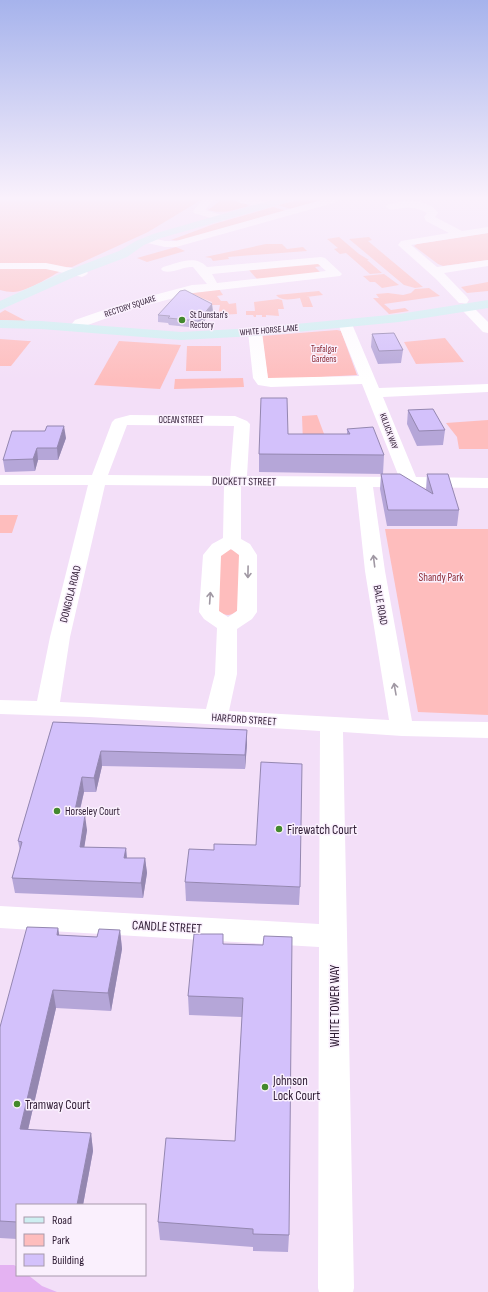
<svg xmlns="http://www.w3.org/2000/svg" width="488" height="1292" font-family="'Sofia Sans Condensed',sans-serif">
  <style>
    .green { fill: #febdbd }
    .water { fill: #e4b2f2 }
    .lines { fill: none; stroke-linecap: round; stroke-linejoin: round }
    .street { fill: #fff; fill-rule: evenodd }
    .secondary { fill: #ceeff1; fill-rule: evenodd }
    .wall { fill: #b5a6d8 }
    .shaded-wall { fill: #9487b0 }
    .building { fill: #d3c1fb; stroke: #9487b0 }
    .oneway { stroke: #a098a3 }
    .poi-dot { fill: #43892d; stroke: #faf0fd; stroke-width: 1.5 }
    .labels { text-anchor: middle; stroke-width: 3; stroke-linejoin: round; paint-order: stroke }
    .far-street-label { font-size: 9px; fill: #2d1a32; stroke: #faf0fd }
    .far-poi-label { font-size: 9px; fill: #2d1a32; stroke: #faf0fd; text-anchor: start }
    .far-park-label { font-size: 9px; fill: #8a2832; stroke: #faf0fd }
    .street-label { font-size: 11px; fill: #2d1a32; stroke: #faf0fd }
    .park-label { font-size: 11px; fill: #8a2832; stroke: #faf0fd }
    .poi-label { font-size: 11px; fill: #2d1a32; stroke: #faf0fd; text-anchor: start }
    .near-poi-label { font-size: 13px; fill: #2d1a32; stroke: #faf0fd; text-anchor: start }
    .near-street-label { font-size: 13px; fill: #2d1a32; stroke: #faf0fd }
  </style>
  <rect width="100%" height="100%" fill="#f3dff8"/>
  <g class="green">
    <path d="M0,200H201L148,232L72,267H68C54,274 28,292 13,292C9,292 4,291 0,290Z"/>
    <path d="M228,200L247,203L248,206C231,211 223,214 208,210L220,201Z"/>
    <polygon points="299,200 328,200 291,209 278,205"/>
    <polygon points="273,207 287,211 185,241 171,240 214,224"/>
    <polygon points="488,233 488,260 443,266 438,264 414,246 417,244"/>
    <polygon points="339,237 359,254 369,260 367,260 382,273 370,274 346,253 340,254 334,249 338,248 327,239"/>
    <polygon points="369,237 372,240 368,241 423,287 415,288 404,285 349,239"/>
    <polygon points="266,244 282,244 287,249 303,247 307,251 228,257 229,259 213,261 211,258 205,257"/>
    <polygon points="176,247 185,251 147,262 137,258"/>
    <polygon points="316,262 322,266 315,267 322,274 257,279 249,270"/>
    <polygon points="384,274 399,285 382,288 375,282 370,282 363,276"/>
    <polygon points="488,282 488,291 467,293 461,287"/>
    <polygon points="429,288 440,296 384,304 391,310 405,308 409,311 389,314 373,298 379,298 376,294 388,293 403,295 411,293 415,289"/>
    <polygon points="219,289 223,295 217,296 221,301 227,301 229,304 236,303 237,314 218,315 220,305 211,305 212,302 199,297 200,297 190,293"/>
    <path d="M319,291L323,295L306,297H309L313,307H303L300,298C292,299 282,302 276,295Z"/>
    <polygon points="278,299 282,300 284,309 278,309 279,316 266,315 266,317 262,317 262,315 256,315 256,317 254,317 253,315 246,315 246,311 255,311 254,302"/>
    <polygon points="5,310 26,321 0,320 0,313"/>
    <polygon points="337,330 341,331 357,375 268,380 262,336"/>
    <polygon points="445,338 464,362 416,364 404,342"/>
    <polygon points="0,339 28,341 31,341 11,366 0,366"/>
    <polygon points="119,341 181,345 160,389 94,385"/>
    <polygon points="187,346 221,346 221,371 186,371"/>
    <polygon points="243,378 244,387 174,389 175,379"/>
    <polygon points="317,415 327,442 303,443 302,416"/>
    <polygon points="488,420 488,449 459,449 457,437 446,423"/>
    <polygon points="0,515 18,515 12,533 0,533"/>
    <polygon points="385,529 488,529 488,715 418,712"/>
    <path d="M230,549L240,553L239,609C232,616 227,617 218,611L220,555Z"/>
  </g>
  <polygon class="water" points="0,1265 14,1265 17,1267 17,1275 28,1275 42,1286 57,1292 0,1292"/>
  <g class="lines">
    <g class="street">
      <polygon points="203,200 214,200 205,210 225,216 226,218 225,220 221,221 194,213 193,211"/>
      <polygon points="235,200 258,200 272,203 273,205 268,208 240,203"/>
      <polygon points="321,200 338,200 337,202 176,247 165,247 143,242 142,240 147,237 165,241 176,241"/>
      <path d="M403,201C414,200 432,202 438,213L435,217L462,231L488,227V233L411,245L437,267L488,260V266L444,273L467,297L469,300L467,303H459L436,279L398,245L401,241L449,233L426,221L424,217L427,213C414,206 405,207 391,210L386,207L387,205Z"/>
      <path d="M321,257L325,258L340,272L342,274L340,276L193,293L132,309L85,326L80,331H70L68,328L75,320L124,303L192,285L207,284L193,267C183,266 173,274 163,271L161,269L163,267C178,263 195,254 207,267ZM318,264L326,271L217,283L212,274Z"/>
      <polygon points="0,263 46,263 86,271 88,273 86,275 82,277 46,269 0,269"/>
      <polygon points="466,303 470,304 488,322 488,333 483,332 462,310 460,307 462,304"/>
      <path d="M345,320L350,321L352,324L379,388L488,384V392L383,397L416,477L488,478V488L373,487L385,571L412,721L488,722V738L402,736L343,732L354,1288L353,1292H319L318,1288L319,947L0,928V906L319,924L320,731L89,717L0,714V700L37,701L50,637L88,485H0V475H92L112,422L115,419L130,415L235,416L247,421L250,424L247,476L399,477L362,384L271,387L258,385L253,378L248,332L250,329H260L262,332L268,378L359,376L338,324L340,321ZM127,425L234,426L230,476L108,475ZM105,485L224,486L223,538L212,544L203,555L199,612L204,619L217,628L215,674L206,709L60,702L70,637ZM241,486L356,487L365,571L389,720L229,711L237,674V629L252,619L257,612V555L250,544L241,539ZM231,549L239,555L237,611L228,617L219,611L221,556Z"/>
    </g>
    <g class="secondary">
      <polygon points="272,200 289,200 288,202 161,238 144,245 127,257 74,277 0,310 0,301 66,271 119,251 136,241 153,234"/>
      <polygon points="488,300 488,308 399,322 255,336 181,340 41,329 0,328 0,320 41,321 181,332 255,328 399,314"/>
    </g>
  </g>
  <g class="wall">
    <polygon points="213,311 198,328 169,325 168,323 158,322 158,315"/>
    <polygon points="372,334 403,350 401,363 378,364 371,347"/>
    <polygon points="408,410 445,430 443,445 417,446 407,424"/>
    <polygon points="347,429 384,455 383,474 259,472 259,454 288,434 347,434"/>
    <polygon points="66,438 58,460 38,460 35,471 5,472 3,460"/>
    <polygon points="381,474 426,490 427,474 459,510 457,526 387,526 380,489"/>
    <polygon points="53,722 247,730 247,744 245,769 102,766 96,792 84,792 79,815 87,830 84,847 126,848 127,858 145,858 147,873 143,898 15,893 12,878 20,851 18,841"/>
    <polygon points="185,882 300,887 299,905 186,901"/>
    <polygon points="58,928 59,935 97,937 120,930 122,949 111,1011 56,1008 28,1130 91,1133 93,1151 83,1205 17,1205 17,1239 0,1238 0,1027"/>
    <polygon points="224,944 263,945 289,1235 288,1252 253,1251 253,1247 160,1240 158,1222 235,1141 242,1017 189,1015 188,996"/>
  </g>
  <g class="shaded-wall">
    <polygon points="212,304 213,311 198,328 198,321"/>
    <polygon points="64,426 66,438 58,460 57,448"/>
    <polygon points="37,448 38,460 35,471 33,459"/>
    <polygon points="247,730 247,744 245,769 245,755"/>
    <polygon points="101,751 102,766 96,792 94,778"/>
    <polygon points="82,777 84,792 75,830 74,815"/>
    <polygon points="85,815 87,830 82,862 80,847"/>
    <polygon points="126,848 127,863 124,858"/>
    <polygon points="145,858 147,873 143,898 141,883"/>
    <polygon points="58,928 61,947 57,935"/>
    <polygon points="120,930 122,949 111,1011 108,993"/>
    <polygon points="53,990 56,1008 24,1147 20,1129"/>
    <polygon points="91,1133 93,1151 83,1205 77,1205"/>
  </g>
  <g class="building">
    <polygon points="185,290 212,304 198,321 168,318 170,316 158,315 180,291"/>
    <polygon points="394,333 403,350 379,351 372,334"/>
    <polygon points="261,398 287,398 288,434 350,434 347,429 373,427 384,455 259,454"/>
    <polygon points="433,409 445,430 419,431 408,410"/>
    <polygon points="47,426 64,426 57,448 37,448 33,459 3,460 12,431 45,431"/>
    <polygon points="381,474 400,474 433,494 427,474 448,474 459,510 388,510"/>
    <polygon points="53,722 247,730 245,755 101,751 94,778 82,777 74,815 85,815 80,847 126,848 124,858 145,858 141,883 12,878 22,842 18,841"/>
    <polygon points="261,762 302,764 300,887 185,882 189,849 214,850 214,844 256,845"/>
    <polygon points="27,927 58,928 57,935 97,937 99,929 120,930 108,993 53,990 20,1129 91,1133 77,1205 17,1205 17,1222 0,1221 0,1027"/>
    <polygon points="194,934 223,934 223,944 263,945 264,936 292,937 289,1235 253,1234 253,1229 158,1222 166,1138 235,1141 243,998 188,996"/>
  </g>
  <defs><path id="oneway-shaft" d="M-6 0H5M1.5-3L5.5 0L1.5 3" fill="none" stroke-width="1.6" stroke-linecap="round" stroke-linejoin="round"/></defs>
  <g class="oneway">
    <use href="#oneway-shaft" transform="translate(374 561) rotate(-97)"/>
    <use href="#oneway-shaft" transform="translate(248 572) rotate(91)"/>
    <use href="#oneway-shaft" transform="translate(210 598) rotate(-86)"/>
    <use href="#oneway-shaft" transform="translate(395 689) rotate(-100)"/>
  </g>
  <linearGradient id="sky" x2="0" y2="1"><stop stop-color="#a6b3ec"/><stop offset="0.52" stop-color="#faf1fc"/><stop offset="1" stop-color="#faf1fc" stop-opacity="0"/></linearGradient>
  <rect width="488" height="381" fill="url(#sky)"/>
  <g class="poi-dot">
    <circle cx="182" cy="320" r="4"/>
    <circle cx="57" cy="811" r="4"/>
    <circle cx="279" cy="829" r="4"/>
    <circle cx="265" cy="1087" r="4"/>
    <circle cx="17" cy="1104" r="4"/>
  </g>
  <g class="labels">
    <g class="far-street-label">
      <text transform="translate(130 306) rotate(-18)" y="3">RECTORY SQUARE</text>
      <text transform="translate(269 330) rotate(-5)" y="3">WHITE HORSE LANE</text>
      <text x="181" y="423">OCEAN STREET</text>
      <text transform="translate(389 431) rotate(70)" y="3">KILLICK WAY</text>
    </g>
    <g class="far-poi-label">
      <text x="190" y="318">St Dunstan's<tspan x="190" dy="10">Rectory</tspan></text>
    </g>
    <g class="far-park-label">
      <text x="324" y="352">Trafalgar<tspan x="324" dy="10">Gardens</tspan></text>
    </g>
    <g class="street-label">
      <text transform="translate(244 481) rotate(1)" y="4">DUCKETT STREET</text>
      <text transform="translate(70 594) rotate(-76)" y="4">DONGOLA ROAD</text>
      <text transform="translate(381 605) rotate(80)" y="4">BALE ROAD</text>
      <text transform="translate(244 719) rotate(4)" y="4">HARFORD STREET</text>
    </g>
    <g class="park-label">
      <text x="441" y="581">Shandy Park</text>
    </g>
    <g class="poi-label">
      <text x="65" y="815">Horseley Court</text>
    </g>
    <g class="near-poi-label">
      <text x="287" y="834">Firewatch Court</text>
      <text x="273" y="1085">Johnson<tspan x="273" dy="15">Lock Court</tspan></text>
      <text x="25" y="1109">Tramway Court</text>
    </g>
    <g class="near-street-label">
      <text transform="translate(167 926) rotate(3)" y="5">CANDLE STREET</text>
      <text transform="translate(334 1006) rotate(-90)" y="5">WHITE TOWER WAY</text>
    </g>
  </g>
  <rect x="16" y="1204" width="130" height="72" fill="#faf0fd" stroke="#a89aac"/>
  <rect x="24" y="1217" width="20" height="6" fill="#ceeff1" stroke="#a89aac"/>
  <text x="52" y="1224" font-size="12" fill="#2d1a32">Road</text>
  <rect x="24" y="1234" width="20" height="12" fill="#febdbd" stroke="#a89aac"/>
  <text x="52" y="1244" font-size="12" fill="#2d1a32">Park</text>
  <rect x="24" y="1254" width="20" height="12" fill="#d3c1fb" stroke="#a89aac"/>
  <text x="52" y="1264" font-size="12" fill="#2d1a32">Building</text>
</svg>
